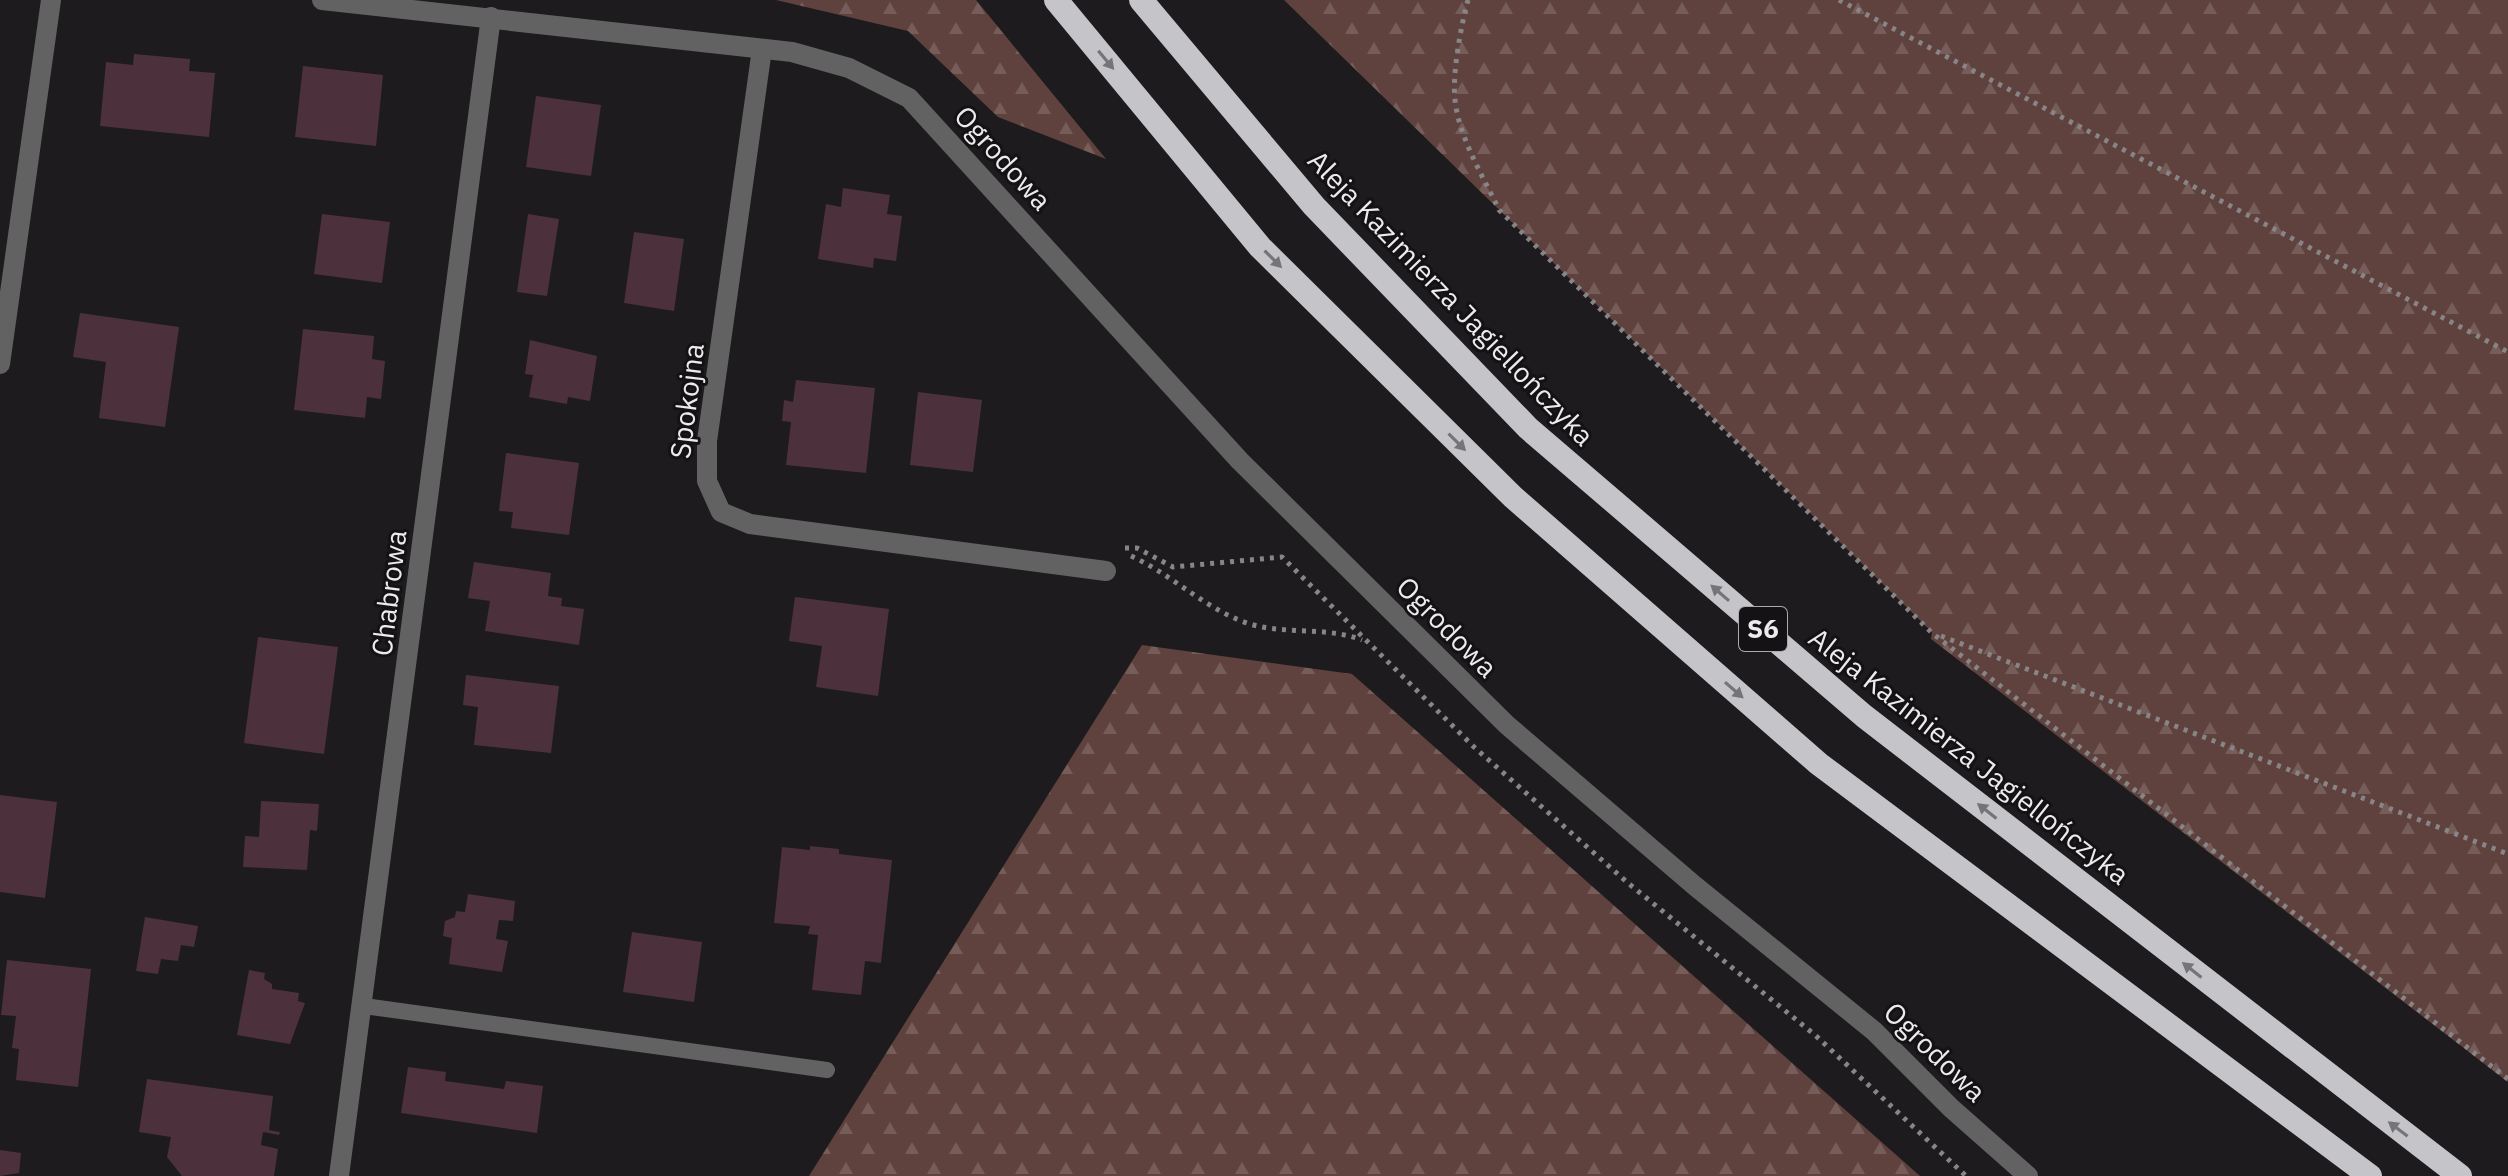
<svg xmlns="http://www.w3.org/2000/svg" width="2508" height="1176" font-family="'IBM Plex Sans',sans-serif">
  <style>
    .forest { fill: url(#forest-firs) }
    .building { fill: #4c313c }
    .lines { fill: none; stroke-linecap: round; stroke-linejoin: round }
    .path { stroke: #878587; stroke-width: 5; stroke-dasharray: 4 6; stroke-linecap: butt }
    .lane { stroke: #626263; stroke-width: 16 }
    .street { stroke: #626263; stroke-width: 20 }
    .highway { stroke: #c5c5c9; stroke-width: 24 }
    .oneway { fill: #757478 }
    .labels { text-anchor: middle; stroke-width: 6; stroke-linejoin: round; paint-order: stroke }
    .shield { fill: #141214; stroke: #abaaac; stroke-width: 2 }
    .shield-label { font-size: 26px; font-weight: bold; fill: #ecebed }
    .street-label { font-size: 28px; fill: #ecebed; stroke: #141214 }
  </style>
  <defs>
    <pattern id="forest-firs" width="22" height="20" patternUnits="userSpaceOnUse" patternTransform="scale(2)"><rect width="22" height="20" fill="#5f423e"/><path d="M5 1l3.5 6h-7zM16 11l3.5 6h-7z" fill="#765d5a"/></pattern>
  </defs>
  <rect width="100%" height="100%" fill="#1d1b1d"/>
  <g class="forest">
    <polygon points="776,0 976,0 1106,159 998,117 908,31"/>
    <polygon points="1284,0 2508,0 2508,1082 1931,639 1932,632"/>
    <polygon points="1142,645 1352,674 1920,1176 809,1176"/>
  </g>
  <g class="building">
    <polygon points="134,54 190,59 189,71 215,73 209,137 100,126 106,62 133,65"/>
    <polygon points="303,66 383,75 376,146 295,137"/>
    <polygon points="536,96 601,105 591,176 526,167"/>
    <polygon points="843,188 890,195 887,214 902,216 896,261 874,258 873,268 818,259 826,204 841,207"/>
    <polygon points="322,214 390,222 382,283 314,274"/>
    <polygon points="528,214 559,219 547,296 517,292"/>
    <polygon points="634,232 684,239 674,311 624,303"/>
    <polygon points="80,313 179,327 165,427 99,418 106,362 73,357"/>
    <polygon points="303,329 374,336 372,359 385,361 381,399 367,397 365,418 294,410"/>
    <polygon points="530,340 597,356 590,401 568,397 567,404 529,397 533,375 525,374"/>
    <polygon points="796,380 875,388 866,473 786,465 791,422 782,421 784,400 793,402"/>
    <polygon points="918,392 982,400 973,472 910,465"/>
    <polygon points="506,453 579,463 569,535 511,528 513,512 499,511"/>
    <polygon points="474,562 551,573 548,596 562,598 561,606 584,609 579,645 485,631 490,601 468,598"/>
    <polygon points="795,597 889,609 878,696 816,687 822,646 789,641"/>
    <polygon points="258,637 338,647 324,754 244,743"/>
    <polygon points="466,675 559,686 551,753 474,745 478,707 463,705"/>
    <polygon points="0,795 57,802 45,898 0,892"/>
    <polygon points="261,801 319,804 317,831 310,830 307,870 243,867 245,836 259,837"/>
    <polygon points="810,846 839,849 839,854 892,860 881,963 865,961 861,995 812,990 818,935 808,934 810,926 774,923 782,847 810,850"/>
    <polygon points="468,894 515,901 513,921 499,920 496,939 508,941 502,972 449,964 452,938 443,936 445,921 455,917 456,911 465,912"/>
    <polygon points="145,917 198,926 194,947 181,945 178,961 161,959 158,974 136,971"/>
    <polygon points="632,932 702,942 694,1002 623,992"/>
    <polygon points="7,960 91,969 78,1087 16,1080 19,1049 12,1048 16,1016 1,1015"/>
    <polygon points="249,970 265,973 264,979 272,984 272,989 299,993 298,1001 305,1003 290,1044 237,1035"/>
    <polygon points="408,1067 446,1072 445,1081 504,1089 506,1081 543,1086 537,1133 401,1113"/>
    <polygon points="147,1079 273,1096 269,1130 280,1132 279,1135 263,1132 261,1145 278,1149 274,1176 182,1176 167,1157 171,1137 139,1132"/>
    <polygon points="0,1150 21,1153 19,1173 0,1176"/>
  </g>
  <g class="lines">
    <g class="path">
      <path d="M1468,0C1461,26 1452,73 1455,100C1459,138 1483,176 1499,210L1932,633L2508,1079"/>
      <polyline points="1839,0 2508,352"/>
      <polyline points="1125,548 1137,548 1173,567 1282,557 1474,747 1628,883 1815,1035 1966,1176"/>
      <path d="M1131,556C1173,575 1206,610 1250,624C1286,635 1325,626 1362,640"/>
      <polyline points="1941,636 2508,854"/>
    </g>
    <polyline class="lane" points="364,1006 827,1070"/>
    <g class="street">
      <polyline points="322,0 792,52 849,68 909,98 1240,461 1507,725 1695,886 1874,1031 1951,1108 2028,1176"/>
      <polyline points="762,49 707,441 707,481 721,512 750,524 1106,571"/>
      <polyline points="0,364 51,0"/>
      <polyline points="339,1176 491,17"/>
    </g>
    <g class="highway">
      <polyline points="1056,0 1260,247 1513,497 1819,764 2370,1176"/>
      <polyline points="1141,0 1314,206 1528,428 1864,716 2460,1176"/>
    </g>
  </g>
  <defs><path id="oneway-solid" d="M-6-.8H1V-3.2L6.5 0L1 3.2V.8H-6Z" transform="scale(2)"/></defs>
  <g class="oneway">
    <use href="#oneway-solid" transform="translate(1106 60) rotate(50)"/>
    <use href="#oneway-solid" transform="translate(1273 259) rotate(45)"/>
    <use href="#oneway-solid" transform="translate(1457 442) rotate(45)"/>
    <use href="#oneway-solid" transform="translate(1720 593) rotate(-139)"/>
    <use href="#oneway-solid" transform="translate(1734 690) rotate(41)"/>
    <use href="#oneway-solid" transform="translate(1987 811) rotate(-142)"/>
    <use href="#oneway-solid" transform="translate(2192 970) rotate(-142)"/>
    <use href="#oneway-solid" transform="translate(2398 1129) rotate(-143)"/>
  </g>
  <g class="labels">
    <rect class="shield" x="1739" y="607" width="48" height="44" rx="6"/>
    <g class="shield-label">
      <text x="1763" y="638">S6</text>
    </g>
    <g class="street-label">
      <text transform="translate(1003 158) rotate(48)" y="10">Ogrodowa</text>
      <text transform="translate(1451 298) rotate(46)" y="10">Aleja Kazimierza Jagiellończyka</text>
      <text transform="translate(687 401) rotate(-83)" y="10">Spokojna</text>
      <text transform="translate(389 593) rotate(-83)" y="10">Chabrowa</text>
      <text transform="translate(1447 627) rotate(45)" y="10">Ogrodowa</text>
      <text transform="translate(1969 756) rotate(38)" y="10">Aleja Kazimierza Jagiellończyka</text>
      <text transform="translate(1935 1052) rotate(44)" y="10">Ogrodowa</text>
    </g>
  </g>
</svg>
